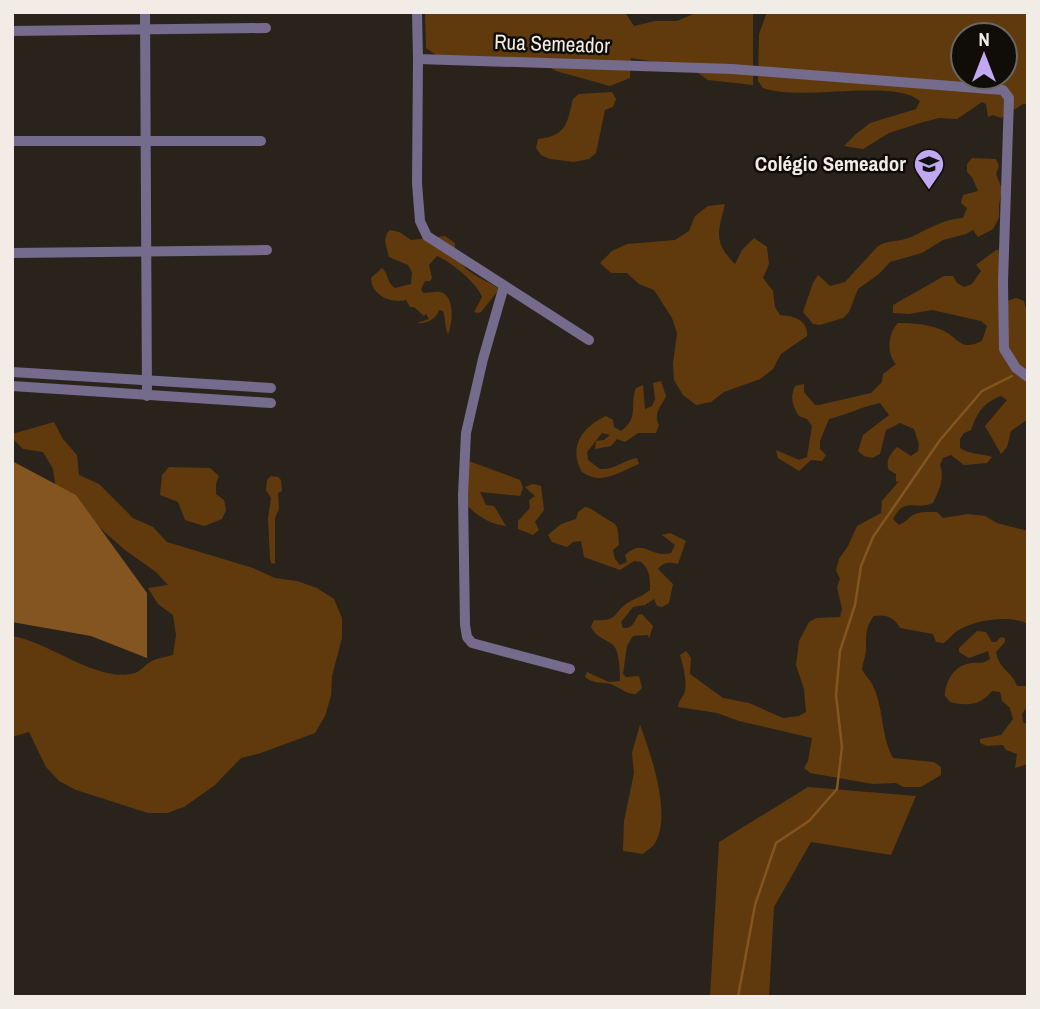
<svg xmlns="http://www.w3.org/2000/svg" width="1040" height="1009" font-family="'Archivo Narrow',sans-serif">
  <style>
    .green { fill: #603a0c; fill-rule: evenodd }
    .water { fill: #845520 }
    .lines { fill: none; stroke-linecap: round; stroke-linejoin: round }
    .stream { stroke: #845520; stroke-width: 2.5 }
    .street { stroke: #756b8c; stroke-width: 10 }
    .labels { text-anchor: middle; stroke-width: 5; stroke-linejoin: round; paint-order: stroke }
    .street-label { font-size: 21px; fill: #f2ece7; stroke: #100d09 }
    .poi-label { font-size: 21px; font-weight: bold; fill: #f2ece7; stroke: #100d09; text-anchor: end }
  </style>
  <rect width="100%" height="100%" fill="#2a231b"/>
  <g class="green">
    <polygon points="425,12 625,12 634,26 655,21 677,21 698,12 753,12 753,85 708,80 691,68 631,58 630,78 610,86 556,71 539,61 439,57 426,48"/>
    <path d="M767,12H1028V104H1023L1001,118L993,115L988,117L986,104L982,102L957,119L939,118L920,123L889,133L863,149L844,146L856,134L870,123L916,109L920,101C893,78 801,102 763,88L758,81L759,34ZM963,35H1005V77H963Z"/>
    <path d="M612,92L616,99L613,107L605,110L596,153L589,159L574,162L550,159L541,155L536,148L538,139C567,136 567,123 573,99L579,94Z"/>
    <path d="M972,158L996,159L999,166L996,174L1002,189L999,205V218L993,229L978,237L973,230L966,234L943,240L922,253L890,262L879,274L858,289L849,312L843,318L820,325L813,324L803,312L813,283L818,275L830,286L845,282L878,246C888,240 900,242 911,237C928,229 944,219 963,218L967,208L961,203L963,195L978,191L972,177L967,172V164Z"/>
    <path d="M725,204C718,232 713,242 735,264L742,250L754,238L767,247L769,264L763,278L773,291L775,307L780,315C793,316 808,319 807,336L781,354L773,369L760,379L724,392L711,402L696,405L683,395L674,380L673,363L677,333L672,318L654,290L639,284L627,273H611L600,263L612,251L627,244L675,240L689,231L695,216L708,206Z"/>
    <path d="M390,230L399,232L411,240L445,236L455,243C454,269 477,275 498,288L497,292L481,312L478,313L474,312L482,297C478,284 450,261 437,256L429,265L432,278L430,281H425L421,289L423,293C428,293 435,291 440,292C455,295 453,323 448,334C444,326 446,318 443,311L439,310C437,319 426,324 417,323L429,319L426,314L424,316L414,307H410L406,300C391,304 371,295 371,278L382,268C389,274 386,282 395,288L411,284L412,272L408,265L389,257L385,241L387,233Z"/>
    <path d="M996,250H1004C1003,262 997,294 1000,303L1016,298L1024,301L1028,317V419L1011,431L1007,447L1001,454L985,426L1007,400L1001,396C984,402 977,413 971,430L964,433L960,439V448C970,455 981,453 992,457L987,463L964,465L951,455L943,458L940,465C945,479 939,490 933,503C915,511 905,496 893,519L899,525C906,522 907,519 913,515C920,511 929,512 937,512L943,518L968,514L985,516L997,523L1028,531V624C1009,614 973,620 957,631C952,635 949,639 944,643L936,642L933,634L900,628C894,617 886,614 874,616C865,627 866,637 866,651C865,657 863,663 862,669C865,676 871,680 874,688C884,711 881,736 893,758L934,762L941,767V775L921,787H903L896,783L873,784L810,773L804,768L808,761L812,738L739,721L717,713L678,707C679,699 683,698 685,691C687,682 683,664 680,655L686,651L691,658L690,674L723,698L749,703L783,718L799,716L806,712L804,689L796,665L799,641L809,622L816,618L840,617L842,609L837,587L840,579L836,570L839,559L848,546L857,526L881,513L882,501L899,481L896,482V474L889,470C885,461 890,454 897,447L911,456L918,451L919,444L914,429L900,423L886,430L880,454L872,458L864,456L858,451L863,435L889,415L880,403C864,406 846,415 829,419L820,441V449L826,455L822,461L811,460L799,471L778,458L776,450L799,460L807,457L812,426L807,419L799,416C792,406 790,397 795,386L804,384V392L815,405H819L871,393L882,382L883,374L896,364C886,353 888,333 898,323C913,323 928,324 942,330C959,338 960,352 982,341L987,326L981,321L932,310L909,314L893,313V305L944,276H953L957,283L964,287L972,284L981,271L976,265Z"/>
    <path d="M661,381L666,396C661,407 653,413 659,425L656,433H638L625,442L617,439L611,446L595,449L596,441L604,440L610,435L602,433L587,452L588,460L600,469C616,470 623,460 637,458L639,464C619,472 602,486 582,472C568,447 582,427 606,416L613,420L614,427L621,431C640,417 629,405 636,388L643,385L645,409L652,406L655,399L653,383Z"/>
    <path d="M54,422L63,439L77,455L79,475L99,484L133,518L153,527L167,542L253,568L275,578L297,581L317,588L334,599L342,618V638L332,676L331,696L325,716L315,733L261,753L241,758L215,785L184,807L167,813H148L76,790L59,781L46,767L29,732L12,737V636C48,641 98,684 135,673C141,671 146,664 152,661C158,658 166,657 173,655L176,635L173,615L158,604L148,588L168,585L156,572L125,550L56,489L53,469L43,452L23,449L12,438V434Z"/>
    <path d="M469,461L520,480L523,488L520,496L480,492L486,505L494,506L506,526C492,525 475,515 466,504Z"/>
    <polygon points="169,467 210,468 219,476 216,484 216,494 224,500 226,510 222,519 204,526 185,520 178,502 160,495 162,475"/>
    <polygon points="271,476 278,477 281,480 282,491 278,493 279,509 275,518 275,564 271,563 270,559 268,518 271,498 266,490 267,480"/>
    <polygon points="533,484 541,486 544,510 535,522 539,530 533,535 518,529 518,521 530,508 529,500 535,496 525,487"/>
    <path d="M585,507C592,508 594,511 600,515C618,526 618,522 619,545L613,550L615,559L620,565L627,562L625,555C645,537 650,559 671,553L675,545L662,535L670,533L686,541L678,564C669,562 664,562 658,569L673,584L669,603L662,607L657,606L654,599L645,605L633,607L621,622L623,628C632,629 635,622 638,615L642,614L653,626L649,639L648,635L633,636L627,646L623,674L626,677L639,676L642,688L636,694C626,694 622,689 613,685C604,681 594,685 585,677L587,672L609,682L620,681C620,672 620,650 612,644C603,638 596,637 591,627L594,620C620,622 613,611 629,602C636,598 643,596 650,590C650,578 650,570 641,562L634,561L620,570L584,557L581,541L573,542L567,547L552,542L548,535L561,524L576,519L578,512Z"/>
    <path d="M977,631L986,632L992,642H996L1001,637L1005,638V642L996,652C999,670 1012,671 1017,686H1028L1027,707L1022,714L1023,722L1028,725V764L1015,768L1017,754L1006,750L1003,745L987,746L980,743V739L1001,735L1013,719L1010,708L1002,701L1000,692L992,691C980,706 968,706 950,702L945,696C945,683 953,667 967,664C977,661 982,665 990,659L988,651L969,658L959,652V648Z"/>
    <path d="M640,725C651,754 672,815 655,843C653,847 646,851 643,854L623,851L624,821L634,773L632,753Z"/>
    <polygon points="808,787 916,796 891,855 811,842 774,907 769,997 710,997 719,842"/>
  </g>
  <polygon class="water" points="12,461 76,495 147,593 147,658 91,636 12,622"/>
  <g class="lines">
    <g class="stream">
      <polyline points="1027,368 1028,368"/>
      <polyline points="738,997 755,905 776,843 809,821 837,789 842,747 836,695 840,651 855,605 861,566 873,537 940,440 982,391 1012,376"/>
    </g>
    <g class="street">
      <polyline points="145,12 147,396"/>
      <polyline points="417,12 418,59 732,69 1003,90 1009,98 1003,282 1004,349 1016,368 1028,377"/>
      <polyline points="12,31 266,28"/>
      <polyline points="418,59 417,183 420,221 427,236 589,340"/>
      <polyline points="12,141 261,141"/>
      <polyline points="12,253 267,250"/>
      <polyline points="504,286 483,359 466,433 463,495 465,625 467,637 472,643 570,669"/>
      <polyline points="12,372 271,388"/>
      <polyline points="12,386 271,403"/>
    </g>
  </g>
  <defs>
    <g id="school-pin" transform="scale(1.575)"><path d="M0 17L-7.5 6A9.5 9.5 0 1 1 7.5 6Z" fill="#c1a8f3" stroke="#100d09"/><path d="M0-5L7-2L0 1L-7-2ZM-4 1L0 2.5L4 1V4Q0 6-4 4Z" fill="#111"/></g>
  </defs>
  <g fill-rule="evenodd">
    <use href="#school-pin" x="929" y="164"/>
  </g>
  <g class="labels">
    <g class="street-label">
      <text transform="translate(552 44) rotate(2)" y="7">Rua Semeador</text>
    </g>
    <g class="poi-label">
      <text x="906" y="171">Colégio Semeador</text>
    </g>
  </g>
  <rect width="1040" height="1009" fill="none" stroke="#f2ece7" stroke-width="28"/>
  <g transform="translate(984 56)"><circle r="33" fill="#100d09" stroke="#6a6662" stroke-width="2"/>
  <path d="M0-5L12 26L0 18L-12 26Z" fill="#c1a8f3"/>
  <text y="-10" font-size="19" font-weight="bold" text-anchor="middle" fill="#f2ece7">N</text>
  </g>
</svg>
